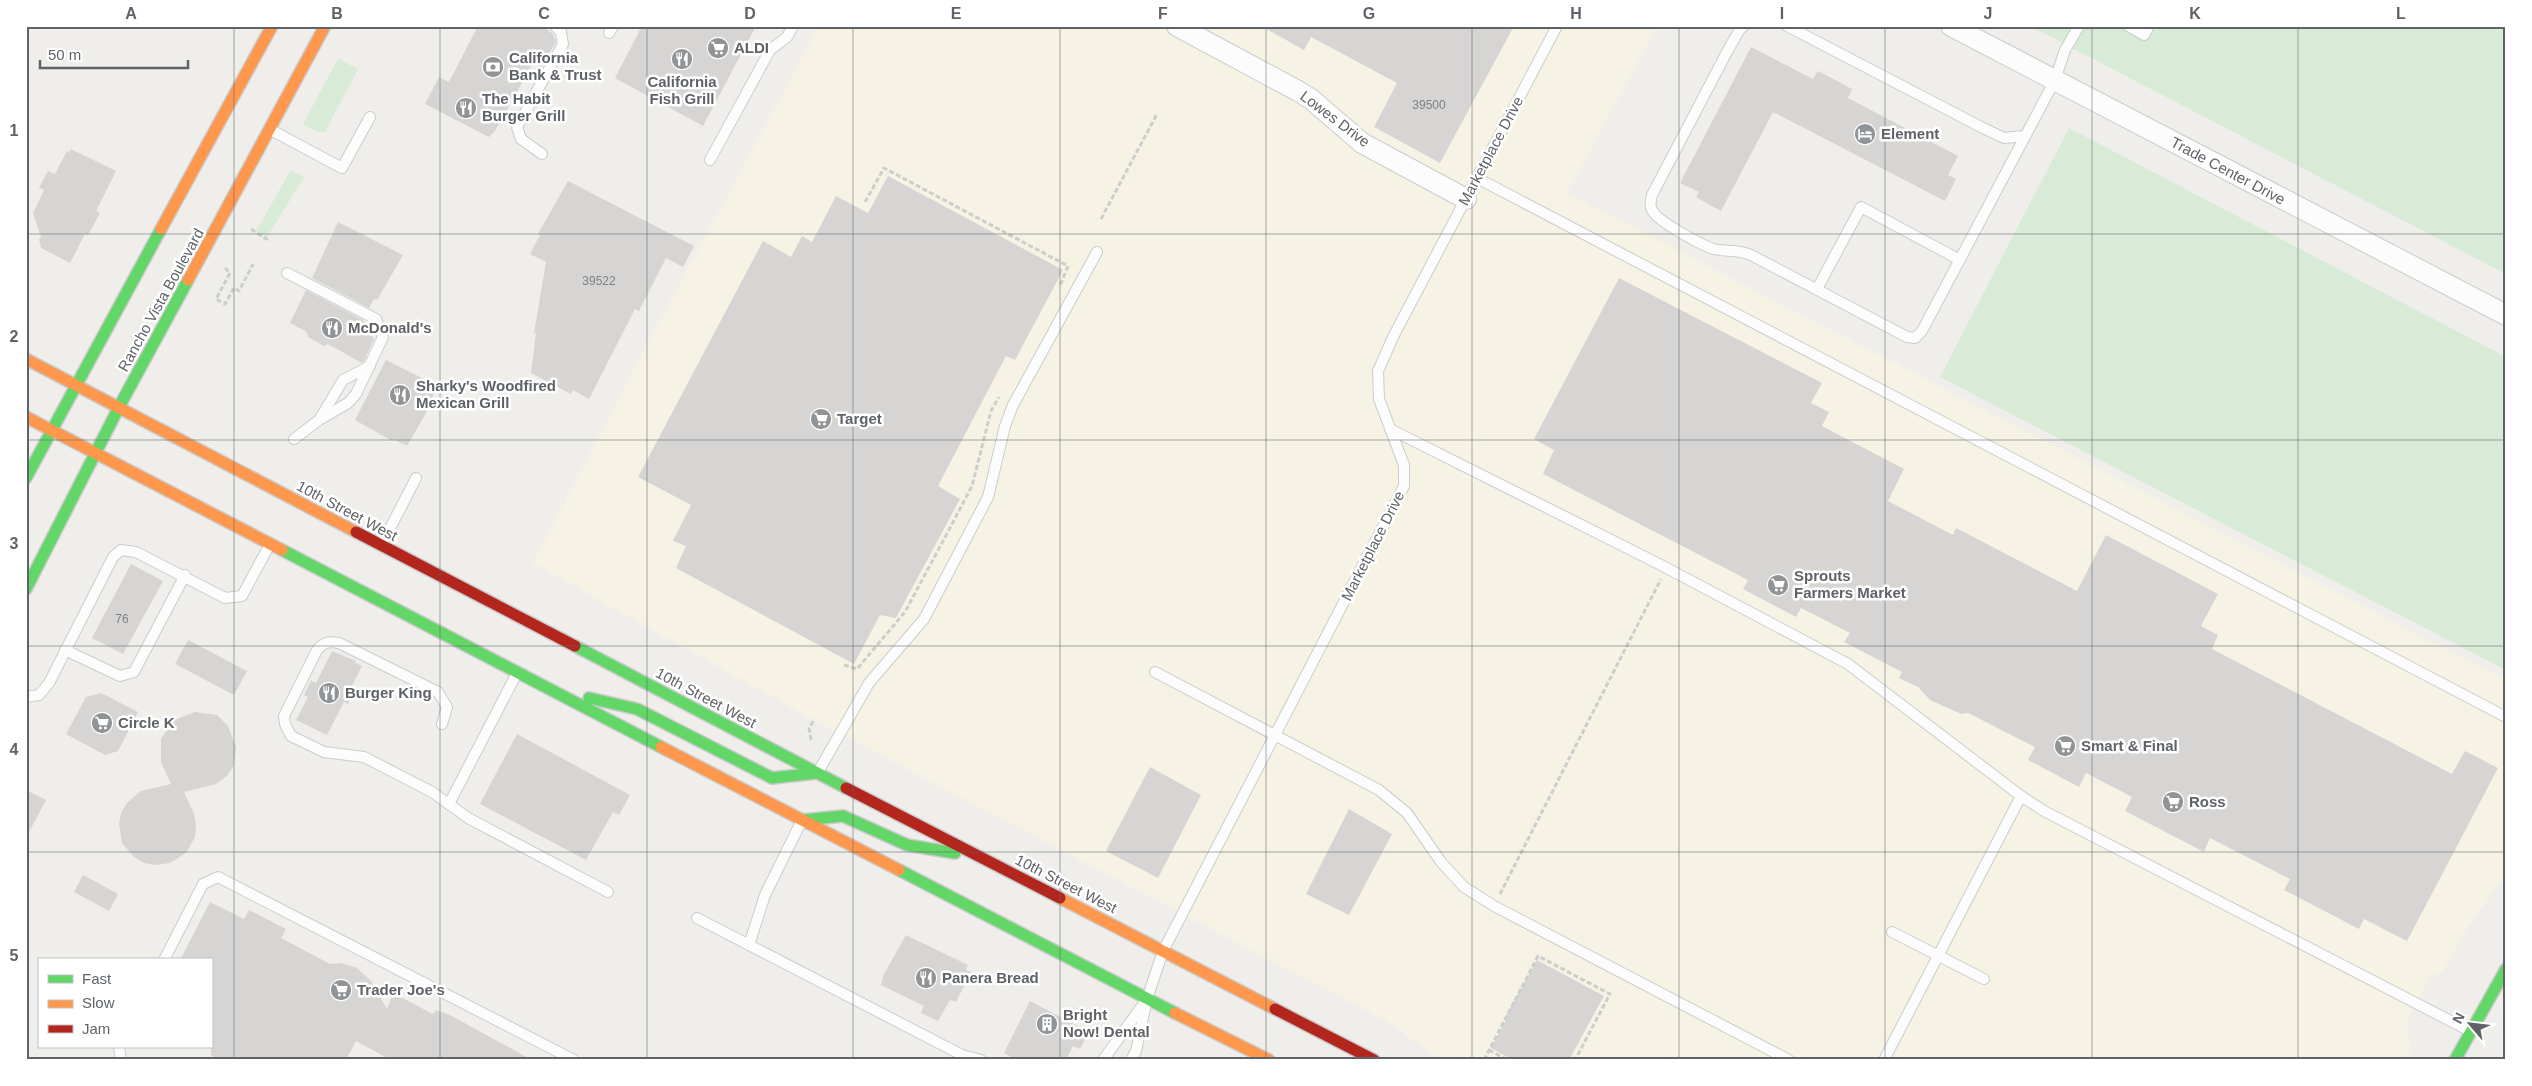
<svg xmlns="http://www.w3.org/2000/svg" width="2532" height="1086" font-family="Helvetica,sans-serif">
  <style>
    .commercial { fill: #f7f3e4 }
    .green { fill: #d8ebd6 }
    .building { fill: #d6d5d3 }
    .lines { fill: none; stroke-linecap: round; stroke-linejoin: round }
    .lane-casing { stroke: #cbcccc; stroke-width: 12 }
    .street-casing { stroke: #cbcccc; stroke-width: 22 }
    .fast-casing { stroke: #cacacb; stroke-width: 14 }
    .slow-casing { stroke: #cacacb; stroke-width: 14 }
    .jam-casing { stroke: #cacacb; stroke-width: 14 }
    .path { stroke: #cacfcc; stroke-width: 3; stroke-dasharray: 5 2.5; stroke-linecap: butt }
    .lane { stroke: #fdfcfc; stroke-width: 10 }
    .street { stroke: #fdfcfc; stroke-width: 20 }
    .fast { stroke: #63d668; stroke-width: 11 }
    .slow { stroke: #ff974d; stroke-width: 11 }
    .jam { stroke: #b3261e; stroke-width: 11 }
    .grid { fill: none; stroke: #5f6368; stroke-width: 1; stroke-opacity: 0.55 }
    .labels { text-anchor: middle; stroke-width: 5; stroke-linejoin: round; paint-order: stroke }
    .number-label { font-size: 12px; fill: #7e8184 }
    .poi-label { font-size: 15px; font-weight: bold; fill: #5f6368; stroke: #fff; text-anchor: start }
    .street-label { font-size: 15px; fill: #5f6368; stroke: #fff }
    .neatline { fill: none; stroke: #5f6368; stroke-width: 2 }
    .grid-label { font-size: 16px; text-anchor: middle; font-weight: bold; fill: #5f6368 }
  </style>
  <rect width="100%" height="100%" fill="#efeeea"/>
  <polygon class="commercial" points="819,26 1657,26 1567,193 2506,680 2506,873 2467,929 2443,971 2431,976 2406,1022 2411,1049 2404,1060 1441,1060 1388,1022 810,718 533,563 634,369"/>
  <g class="green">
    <polygon points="2030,26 2506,26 2506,274"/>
    <polygon points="338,59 358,69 325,132 318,132 303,124"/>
    <polygon points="2069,128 2506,357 2506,670 1940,377"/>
    <polygon points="291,170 304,177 267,237 256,231"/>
  </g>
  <g class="building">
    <polygon points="478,26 542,26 553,34 556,42 541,67 533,63 495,131 489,137 425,104 439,77 449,82"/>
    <polygon points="642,26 756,26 703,126 615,78"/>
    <polygon points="1261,26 1514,26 1440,163 1374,127 1397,83 1311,37 1304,50"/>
    <polygon points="1751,47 1813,79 1818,71 1852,89 1848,98 1958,156 1948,175 1956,179 1945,201 1773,112 1721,211 1696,197 1699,192 1680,183"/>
    <polygon points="71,149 116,171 96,211 100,213 88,235 85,234 70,263 41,248 39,239 41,237 33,213 44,190 39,188 48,171 55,174 67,151 69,152"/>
    <polygon points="888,176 1063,270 1015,360 1006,356 938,486 960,499 896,618 880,615 854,664 676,568 686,546 673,541 691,505 638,477 763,241 791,257 802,236 812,242 836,196 868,213"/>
    <polygon points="568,181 694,246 683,267 666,258 639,311 635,309 589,399 573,390 571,394 531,373 536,333 534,333 546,262 530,254 540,235 538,234"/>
    <polygon points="338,222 403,255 377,300 374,299 369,308 312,278"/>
    <polygon points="1619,278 1822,383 1811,403 1829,412 1822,426 1904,469 1888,501 1953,535 1956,528 2077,591 2106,535 2218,594 2201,626 2218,635 2212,649 2452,774 2465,751 2498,768 2407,941 2364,919 2359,929 2284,890 2290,879 2210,838 2204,852 2125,811 2132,797 2086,773 2079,787 2028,760 2035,747 1968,713 1961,714 1930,700 1918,687 1899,678 1902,672 1844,642 1850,633 1801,608 1796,617 1743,589 1748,580 1543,474 1554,450 1534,439"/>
    <polygon points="306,290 363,320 374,339 364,361 362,363 328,344 324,346 308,337 307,332 290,323"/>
    <polygon points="386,360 438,386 428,405 430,406 407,446 393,439 392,441 355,420"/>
    <polygon points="131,564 163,581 123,654 92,638"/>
    <polygon points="188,640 247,671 234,695 175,664"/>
    <polygon points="332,651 356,661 355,663 362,666 351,688 355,690 348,704 344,702 327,735 296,720 308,697 304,695 311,680 316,683"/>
    <polygon points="101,693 138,712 118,751 105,755 66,734 86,697"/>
    <polygon points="195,712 217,715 228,726 236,747 234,765 228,775 216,784 184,792 194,814 196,825 195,837 186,853 170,863 155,865 144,863 134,857 122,843 119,824 121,813 127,803 141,791 171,784 161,762 161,739 174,720"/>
    <polygon points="517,734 630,795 619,815 613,812 586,860 480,804"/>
    <polygon points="1150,767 1201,795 1158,878 1106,851"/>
    <polygon points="26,790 46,800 26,838"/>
    <polygon points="1349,809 1392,834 1349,915 1306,894"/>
    <polygon points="83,875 118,894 109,911 74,892"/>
    <polygon points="210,902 244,919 249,910 286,929 281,938 330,964 341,963 357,968 371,981 387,1009 393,993 433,1014 436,1010 450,1015 532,1060 391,1060 356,1041 346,1060 220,1060 211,1055 211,960 180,960"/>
    <polygon points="906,935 968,965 966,970 971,972 956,1002 950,1000 938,1021 921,1013 924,1006 881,985 884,974"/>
    <polygon points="1537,960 1604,996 1569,1060 1513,1060 1491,1048 1506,1020 1504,1019"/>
    <polygon points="1030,1001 1089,1032 1080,1049 1073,1046 1066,1060 1017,1060 1004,1053"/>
  </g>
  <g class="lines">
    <g class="lane-casing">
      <g id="lane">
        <path d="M1744,26L1740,29L1728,50L1652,195C1651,200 1649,205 1652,210C1658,222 1700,244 1713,249C1726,252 1738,249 1751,255L1907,337L1915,338L1922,331L2055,80L2065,50L2079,26"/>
        <polyline points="1787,26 1983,128 2004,138 2024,136"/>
        <polyline points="2128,26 2144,35 2149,26"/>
        <polyline points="609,33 613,26"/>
        <polyline points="271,130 342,168 370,117"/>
        <polyline points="542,154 521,139 517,127 563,44 561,32 555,26"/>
        <polyline points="710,160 770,50 787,37 793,26"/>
        <polyline points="1477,178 2506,717"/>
        <polyline points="287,273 376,319 383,337 356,394 348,403 319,420 294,439"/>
        <polyline points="1817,289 1861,207 1960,260"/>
        <polyline points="319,420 343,380 370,366"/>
        <polyline points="1390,429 1661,565 1848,664 2021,796 2044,811 2470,1031"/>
        <polyline points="382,544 416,478"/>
        <polyline points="65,650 120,676 134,672 185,575"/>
        <polyline points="1155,672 1379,790 1407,813 1441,862 1464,887 1494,906 1789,1060"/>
        <polyline points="26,697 39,695 49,683 113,557 121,550 136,552 225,598 242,596 270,544"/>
        <path d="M442,724L447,707L438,692L339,643C329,641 324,642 317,650L284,716L285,724L291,736L324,752L364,757L432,792L468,818L608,892"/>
        <polyline points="818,772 869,683 924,619 988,497 1005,426 1013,405 1097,252"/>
        <polyline points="449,804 517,673"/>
        <polyline points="697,918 962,1055 981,1060"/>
        <polyline points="1892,932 1984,979"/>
        <polyline points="749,945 765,895 801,822"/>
        <polyline points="164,960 203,884 218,877 574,1060"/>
        <polyline points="119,1047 121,1060"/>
        <polyline points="1103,1060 1145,1002"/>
        <polyline points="1131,1060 1136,1051 1147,999 1163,951 1404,486 1404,465 1379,399 1378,371 1394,335 1557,26"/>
        <polyline points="1884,1060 2021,796"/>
      </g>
    </g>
    <g class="street-casing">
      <g id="street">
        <polyline points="1177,26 1298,91 1311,99 1362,143 1466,199"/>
        <polyline points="1951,26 2506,315"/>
      </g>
    </g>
    <g class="fast-casing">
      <g id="fast">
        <polyline points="26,478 161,229"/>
        <polyline points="282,550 661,747"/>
        <polyline points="26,589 119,407 188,280"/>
        <polyline points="575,646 846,788"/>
        <polyline points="589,698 637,709 772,778 817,773"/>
        <polyline points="803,820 843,816 907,845 955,853"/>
        <polyline points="899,870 1175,1013"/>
        <polyline points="2455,1060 2506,969"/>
      </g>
    </g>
    <g class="slow-casing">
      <g id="slow">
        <polyline points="161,229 272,26"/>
        <polyline points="188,280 325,26"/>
        <polyline points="26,359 356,532"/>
        <polyline points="26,417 282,550"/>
        <polyline points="661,747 899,870"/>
        <polyline points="1060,898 1275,1009"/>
        <polyline points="1175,1013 1269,1060"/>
      </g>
    </g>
    <g class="jam-casing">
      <g id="jam">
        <polyline points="356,532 575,646"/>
        <polyline points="846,788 1060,898"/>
        <polyline points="1275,1009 1374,1060"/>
      </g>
    </g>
    <g class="path">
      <polyline points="865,202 884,168 1068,266 1060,286"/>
      <polyline points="1101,219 1157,114"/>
      <polyline points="251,229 268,240"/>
      <polyline points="225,268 230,273 216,299 225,304 234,288 239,291 253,264"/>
      <polyline points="844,665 857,669 905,612 951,526 972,486 991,411 999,397"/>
      <polyline points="811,740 809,728 814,720"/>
      <polyline points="1500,894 1661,579"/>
      <polyline points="1489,1050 1508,1060"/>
      <polyline points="1484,1060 1538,956 1610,994 1575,1060"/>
    </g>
    <use href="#lane" class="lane"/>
    <use href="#street" class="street"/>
    <use href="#fast" class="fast"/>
    <use href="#slow" class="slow"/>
    <use href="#jam" class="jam"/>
  </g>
  <path class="grid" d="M234,26V1060M440,26V1060M647,26V1060M853,26V1060M1060,26V1060M1266,26V1060M1472,26V1060M1679,26V1060M1885,26V1060M2092,26V1060M2298,26V1060M26,234H2506M26,440H2506M26,646H2506M26,852H2506"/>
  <defs>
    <g id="supermarket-disc" transform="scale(1.125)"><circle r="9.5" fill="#919496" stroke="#fff"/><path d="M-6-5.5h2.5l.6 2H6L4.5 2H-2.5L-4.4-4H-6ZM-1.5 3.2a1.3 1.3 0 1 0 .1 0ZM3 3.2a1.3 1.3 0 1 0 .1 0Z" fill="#fff"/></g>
    <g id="restaurant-disc" transform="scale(1.125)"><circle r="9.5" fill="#919496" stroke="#fff"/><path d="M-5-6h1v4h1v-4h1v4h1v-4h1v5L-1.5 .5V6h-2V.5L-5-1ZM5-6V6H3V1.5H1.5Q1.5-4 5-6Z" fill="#fff"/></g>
    <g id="bank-disc" transform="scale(1.125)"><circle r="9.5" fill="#919496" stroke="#fff"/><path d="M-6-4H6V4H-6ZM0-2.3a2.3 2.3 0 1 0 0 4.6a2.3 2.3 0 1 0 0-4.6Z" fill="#fff"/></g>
    <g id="hotel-disc" transform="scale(1.125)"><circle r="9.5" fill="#919496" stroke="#fff"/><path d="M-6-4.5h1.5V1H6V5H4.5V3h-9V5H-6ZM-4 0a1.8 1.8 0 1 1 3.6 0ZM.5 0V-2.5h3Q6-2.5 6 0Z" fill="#fff"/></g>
    <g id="building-disc" transform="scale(1.125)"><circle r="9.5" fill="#919496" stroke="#fff"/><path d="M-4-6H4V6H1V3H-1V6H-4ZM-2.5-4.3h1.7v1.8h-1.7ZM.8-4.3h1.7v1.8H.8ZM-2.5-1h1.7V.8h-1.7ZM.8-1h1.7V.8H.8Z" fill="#fff"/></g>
  </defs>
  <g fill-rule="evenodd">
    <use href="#supermarket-disc" x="718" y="48"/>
    <use href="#restaurant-disc" x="682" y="59"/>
    <use href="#bank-disc" x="493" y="67"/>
    <use href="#restaurant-disc" x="466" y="108"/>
    <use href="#hotel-disc" x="1865" y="134"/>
    <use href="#restaurant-disc" x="332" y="328"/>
    <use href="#restaurant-disc" x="400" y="395"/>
    <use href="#supermarket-disc" x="821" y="419"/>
    <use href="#supermarket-disc" x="1778" y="585"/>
    <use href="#restaurant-disc" x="329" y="693"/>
    <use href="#supermarket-disc" x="102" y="723"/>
    <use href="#supermarket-disc" x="2065" y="746"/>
    <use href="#supermarket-disc" x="2173" y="802"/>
    <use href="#restaurant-disc" x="926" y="978"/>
    <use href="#supermarket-disc" x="341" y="990"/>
    <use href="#building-disc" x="1047" y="1024"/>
  </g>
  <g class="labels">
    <g class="number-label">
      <text x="1429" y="109">39500</text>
      <text x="599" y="285">39522</text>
      <text x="122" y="623">76</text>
    </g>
    <g class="poi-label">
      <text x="734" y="53">ALDI</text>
      <text x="509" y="63">California<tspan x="509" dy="17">Bank &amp; Trust</tspan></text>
      <text x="682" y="87" text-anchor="middle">California<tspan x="682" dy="17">Fish Grill</tspan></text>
      <text x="482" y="104">The Habit<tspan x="482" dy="17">Burger Grill</tspan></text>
      <text x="1881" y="139">Element</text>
      <text x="348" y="333">McDonald's</text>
      <text x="416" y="391">Sharky's Woodfired<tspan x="416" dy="17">Mexican Grill</tspan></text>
      <text x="837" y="424">Target</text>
      <text x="1794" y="581">Sprouts<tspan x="1794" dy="17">Farmers Market</tspan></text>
      <text x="345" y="698">Burger King</text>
      <text x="118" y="728">Circle K</text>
      <text x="2081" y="751">Smart &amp; Final</text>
      <text x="2189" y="807">Ross</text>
      <text x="942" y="983">Panera Bread</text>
      <text x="357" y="995">Trader Joe's</text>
      <text x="1063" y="1020">Bright<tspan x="1063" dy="17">Now! Dental</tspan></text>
    </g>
    <g class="street-label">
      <text transform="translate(1335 119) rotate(37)" y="5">Lowes Drive</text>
      <text transform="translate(1491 151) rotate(-62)" y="5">Marketplace Drive</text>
      <text transform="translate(2228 171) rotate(28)" y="5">Trade Center Drive</text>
      <text transform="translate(161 300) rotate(-61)" y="5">Rancho Vista Boulevard</text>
      <text transform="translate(347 511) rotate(28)" y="5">10th Street West</text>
      <text transform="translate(1373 546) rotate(-63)" y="5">Marketplace Drive</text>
      <text transform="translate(706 698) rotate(28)" y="5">10th Street West</text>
      <text transform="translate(1066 884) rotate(27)" y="5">10th Street West</text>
    </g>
  </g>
  <rect width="2532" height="1086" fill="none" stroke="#ffffff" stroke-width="55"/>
  <rect x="38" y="958" width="175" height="90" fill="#ffffff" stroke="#bfc1c3"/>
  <rect x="48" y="975" width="25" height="8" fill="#63d668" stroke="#bfc1c3"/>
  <text x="82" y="984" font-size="15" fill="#5f6368">Fast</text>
  <rect x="48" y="1000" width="25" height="8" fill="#ff974d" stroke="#bfc1c3"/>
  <text x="82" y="1008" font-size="15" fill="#5f6368">Slow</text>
  <rect x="48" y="1025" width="25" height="8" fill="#b3261e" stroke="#bfc1c3"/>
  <text x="82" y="1034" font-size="15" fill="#5f6368">Jam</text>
  <g transform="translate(2470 1024) rotate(298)" stroke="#ffffff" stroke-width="4" paint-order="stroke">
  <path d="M0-4L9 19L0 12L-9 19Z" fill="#5f6368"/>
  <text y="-8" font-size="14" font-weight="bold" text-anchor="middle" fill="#5f6368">N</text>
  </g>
  <path d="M40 60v8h148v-8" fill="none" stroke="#5f6368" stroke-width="2.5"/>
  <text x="48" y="60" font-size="15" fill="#5f6368" stroke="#ffffff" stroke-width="4" paint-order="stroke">50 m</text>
  <rect x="28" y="28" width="2476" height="1030" class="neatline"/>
  <g class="grid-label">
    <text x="131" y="19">A</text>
    <text x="337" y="19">B</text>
    <text x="544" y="19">C</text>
    <text x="750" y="19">D</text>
    <text x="956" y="19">E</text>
    <text x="1163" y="19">F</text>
    <text x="1369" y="19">G</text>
    <text x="1576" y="19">H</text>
    <text x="1782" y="19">I</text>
    <text x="1988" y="19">J</text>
    <text x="2195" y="19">K</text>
    <text x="2401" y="19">L</text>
    <text x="14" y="136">1</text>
    <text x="14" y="342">2</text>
    <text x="14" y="549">3</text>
    <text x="14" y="755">4</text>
    <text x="14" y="961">5</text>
  </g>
</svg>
